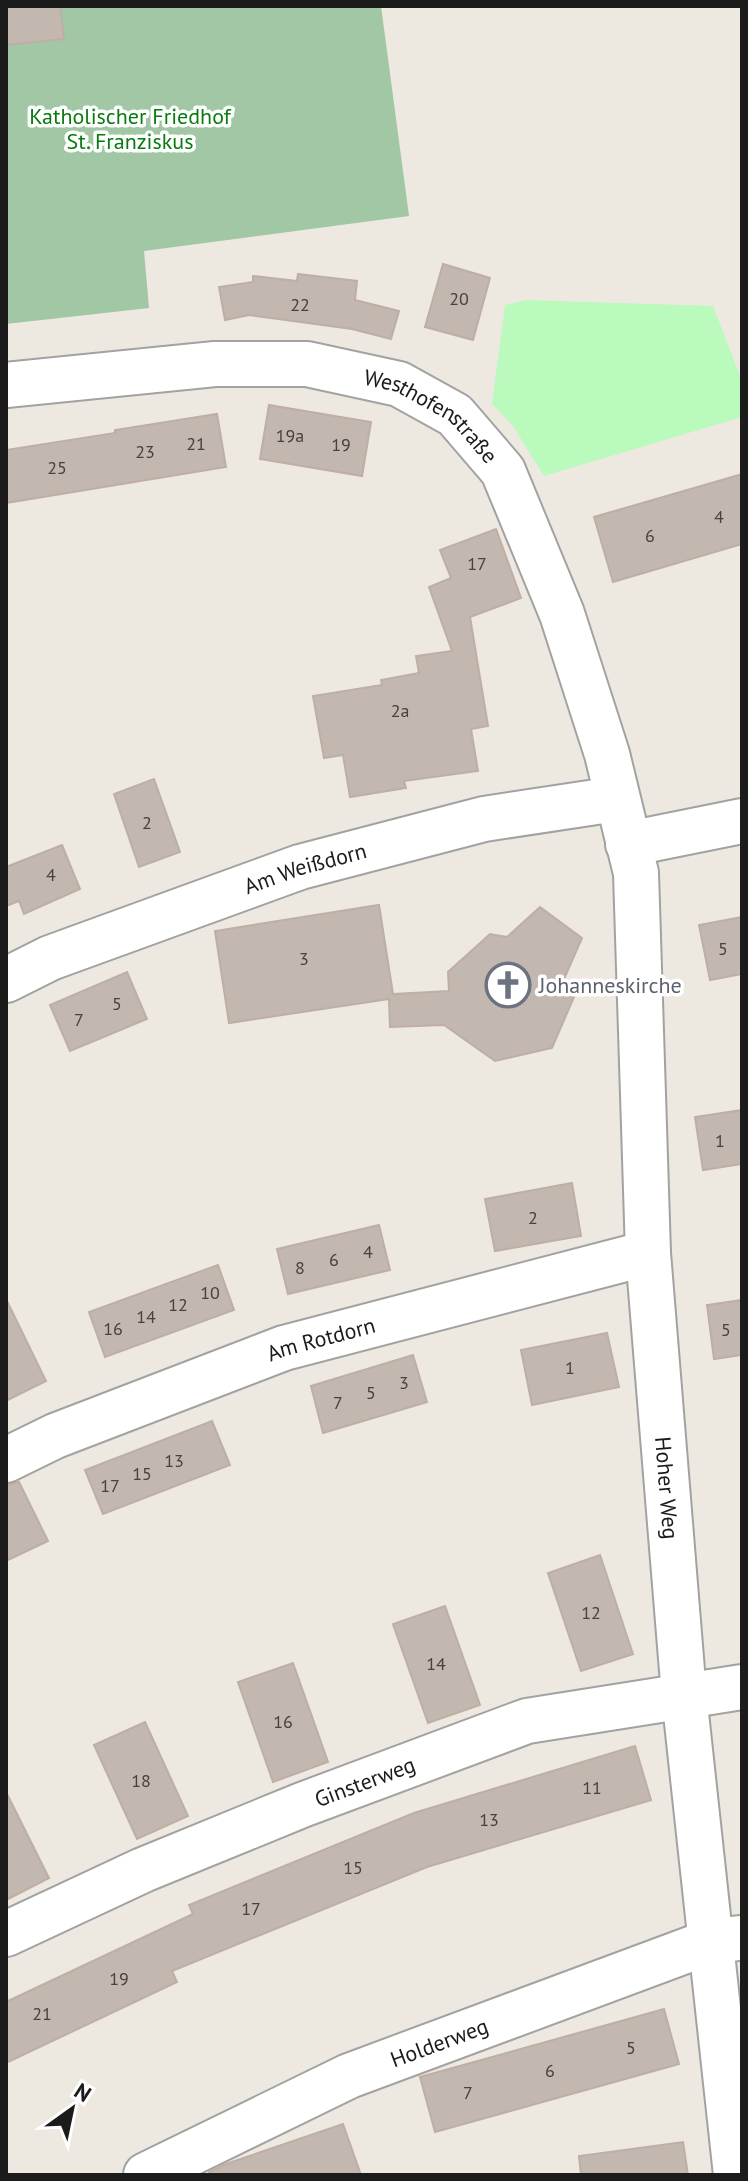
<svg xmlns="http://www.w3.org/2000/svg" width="748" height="2181" font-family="'PT Sans',sans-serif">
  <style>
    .cemetery { fill: #a1c7a5 }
    .park { fill: #bafabd }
    .building { fill: #c2b8b0; stroke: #bfaea3; stroke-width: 2 }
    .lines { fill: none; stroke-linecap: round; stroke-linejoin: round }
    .minor-casing { stroke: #a2a2a2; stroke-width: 48 }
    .minor { stroke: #fff; stroke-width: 44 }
    .labels { text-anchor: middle; stroke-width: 7; stroke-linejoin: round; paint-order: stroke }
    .number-label { font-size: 18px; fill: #454240 }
    .park-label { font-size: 22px; fill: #087a0e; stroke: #fff }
    .street-label { font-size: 22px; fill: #1b1b1b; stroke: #fff }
    .worship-label { font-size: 22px; fill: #5b616d; stroke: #fff; text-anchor: start }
  </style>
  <rect width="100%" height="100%" fill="#ede9e0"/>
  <polygon class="cemetery" points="6,6 381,6 409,216 144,251 149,308 6,324"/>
  <polygon class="park" points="525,300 713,306 742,381 742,417 544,476 513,426 492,404 505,305"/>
  <g class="building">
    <polygon points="6,6 60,6 64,39 6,45"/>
    <polygon points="443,264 490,278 473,340 425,327"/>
    <polygon points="298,274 357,281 355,300 399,311 391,339 352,329 249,315 225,320 219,287 253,282 253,276 297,281"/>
    <polygon points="269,405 371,422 362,476 260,459"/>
    <polygon points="217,414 226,467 6,503 6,450 115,433 115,430"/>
    <polygon points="742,474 742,544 613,582 594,517"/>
    <polygon points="496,529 521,598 470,617 488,726 471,729 478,771 404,781 406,788 350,797 343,755 324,758 313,696 382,685 381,680 419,673 416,656 452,651 429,587 451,578 440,550"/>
    <polygon points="154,779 180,852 139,867 114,794"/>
    <polygon points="62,845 80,889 24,914 19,901 6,906 6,867"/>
    <polygon points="379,905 393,994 449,991 448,972 490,934 507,937 540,907 582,938 564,979 574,997 552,1048 495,1061 444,1025 390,1027 389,999 229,1023 215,931"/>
    <polygon points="742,917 742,974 710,980 699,925"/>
    <polygon points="127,972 147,1019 70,1051 50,1005"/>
    <polygon points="742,1110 742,1164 703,1170 695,1117"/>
    <polygon points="572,1183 581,1236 495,1251 485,1199"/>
    <polygon points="379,1225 390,1270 288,1294 277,1249"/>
    <polygon points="218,1265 234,1310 105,1357 89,1312"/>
    <polygon points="6,1299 46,1381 6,1401"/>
    <polygon points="742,1300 742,1355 714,1359 707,1305"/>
    <polygon points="607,1333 619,1387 532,1405 521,1350"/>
    <polygon points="413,1355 427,1402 323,1433 311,1386"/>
    <polygon points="212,1421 230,1465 103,1514 85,1470"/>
    <polygon points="19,1482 48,1541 6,1561 6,1485"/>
    <polygon points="600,1555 633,1654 581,1671 548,1573"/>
    <polygon points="445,1606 480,1705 428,1723 393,1624"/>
    <polygon points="293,1663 328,1762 273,1782 238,1682"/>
    <polygon points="145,1722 188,1816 137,1839 94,1745"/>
    <polygon points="635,1746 651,1800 427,1867 172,1971 177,1982 6,2063 6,2002 193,1914 189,1905 414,1813"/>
    <polygon points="6,1792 49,1878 6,1900"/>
    <polygon points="664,2009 679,2064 435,2132 420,2077"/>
    <polygon points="343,2124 361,2175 210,2175 209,2172 226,2164"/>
    <polygon points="683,2142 688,2175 581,2175 579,2156"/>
  </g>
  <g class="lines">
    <g class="minor-casing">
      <g id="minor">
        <path id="s1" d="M6,385L215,364H307L399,384L455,415L503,471L562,614L607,754L636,873L648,1253L684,1695L736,2175"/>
        <polyline points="628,844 742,821"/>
        <path id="s2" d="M6,980L50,958L300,867L484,819L616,799"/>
        <path id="s3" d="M6,1460L55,1436L284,1348L648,1253"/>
        <path id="s4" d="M6,1934L143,1870L302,1805L527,1721L742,1687"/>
        <path id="s5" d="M146,2175L349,2076L712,1941L740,1938"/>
      </g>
    </g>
    <use href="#minor" class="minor"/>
  </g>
  <defs>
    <g id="church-ring" transform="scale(2.3)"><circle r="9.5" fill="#fff" stroke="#6b7280" stroke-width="1.5"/><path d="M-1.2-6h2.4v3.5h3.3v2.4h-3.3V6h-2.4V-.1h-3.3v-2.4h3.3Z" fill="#6b7280"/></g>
  </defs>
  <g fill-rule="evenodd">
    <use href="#church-ring" x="508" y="985"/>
  </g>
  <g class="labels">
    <g class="number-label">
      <text x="459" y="305">20</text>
      <text x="300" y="311">22</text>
      <text x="290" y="442">19a</text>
      <text x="196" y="450">21</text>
      <text x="341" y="451">19</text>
      <text x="145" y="458">23</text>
      <text x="57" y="474">25</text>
      <text x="719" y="523">4</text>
      <text x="650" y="542">6</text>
      <text x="477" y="570">17</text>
      <text x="400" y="717">2a</text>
      <text x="147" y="829">2</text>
      <text x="51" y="881">4</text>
      <text x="723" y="955">5</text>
      <text x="304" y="965">3</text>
      <text x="117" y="1010">5</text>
      <text x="79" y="1026">7</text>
      <text x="720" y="1147">1</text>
      <text x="533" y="1224">2</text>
      <text x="368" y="1258">4</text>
      <text x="334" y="1266">6</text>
      <text x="300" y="1274">8</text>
      <text x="210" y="1299">10</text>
      <text x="178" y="1311">12</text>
      <text x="146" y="1323">14</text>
      <text x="113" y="1335">16</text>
      <text x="726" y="1336">5</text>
      <text x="570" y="1374">1</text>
      <text x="404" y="1389">3</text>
      <text x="371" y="1399">5</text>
      <text x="338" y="1409">7</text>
      <text x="174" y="1467">13</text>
      <text x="142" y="1480">15</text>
      <text x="110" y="1492">17</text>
      <text x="591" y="1619">12</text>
      <text x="436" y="1670">14</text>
      <text x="283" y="1728">16</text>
      <text x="141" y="1787">18</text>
      <text x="592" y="1794">11</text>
      <text x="489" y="1826">13</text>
      <text x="353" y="1874">15</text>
      <text x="251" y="1915">17</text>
      <text x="119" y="1985">19</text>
      <text x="42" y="2020">21</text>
      <text x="631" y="2054">5</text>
      <text x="550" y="2077">6</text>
      <text x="468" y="2099">7</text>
    </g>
    <g class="park-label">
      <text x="130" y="124">Katholischer Friedhof<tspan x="130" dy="25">St. Franziskus</tspan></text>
    </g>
    <g class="street-label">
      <text dy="8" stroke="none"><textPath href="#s1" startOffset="440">Westhofenstraße</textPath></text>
      <text dy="8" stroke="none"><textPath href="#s2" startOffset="320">Am Weißdorn</textPath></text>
      <text dy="8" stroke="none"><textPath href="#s3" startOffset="338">Am Rotdorn</textPath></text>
      <text dy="8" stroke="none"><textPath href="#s1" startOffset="1574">Hoher Weg</textPath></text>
      <text dy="8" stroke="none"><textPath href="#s4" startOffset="390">Ginsterweg</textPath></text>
      <text dy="8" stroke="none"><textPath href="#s5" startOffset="322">Holderweg</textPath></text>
    </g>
    <g class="worship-label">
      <text x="539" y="993">Johanneskirche</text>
    </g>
  </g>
  <rect width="748" height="2181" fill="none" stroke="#1b1b1b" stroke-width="16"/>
  <g transform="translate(72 2109) rotate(33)" stroke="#ffffff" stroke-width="6" paint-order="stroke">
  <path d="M0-6L14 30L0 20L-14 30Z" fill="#1b1b1b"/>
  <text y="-12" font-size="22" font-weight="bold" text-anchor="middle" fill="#1b1b1b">N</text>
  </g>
</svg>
